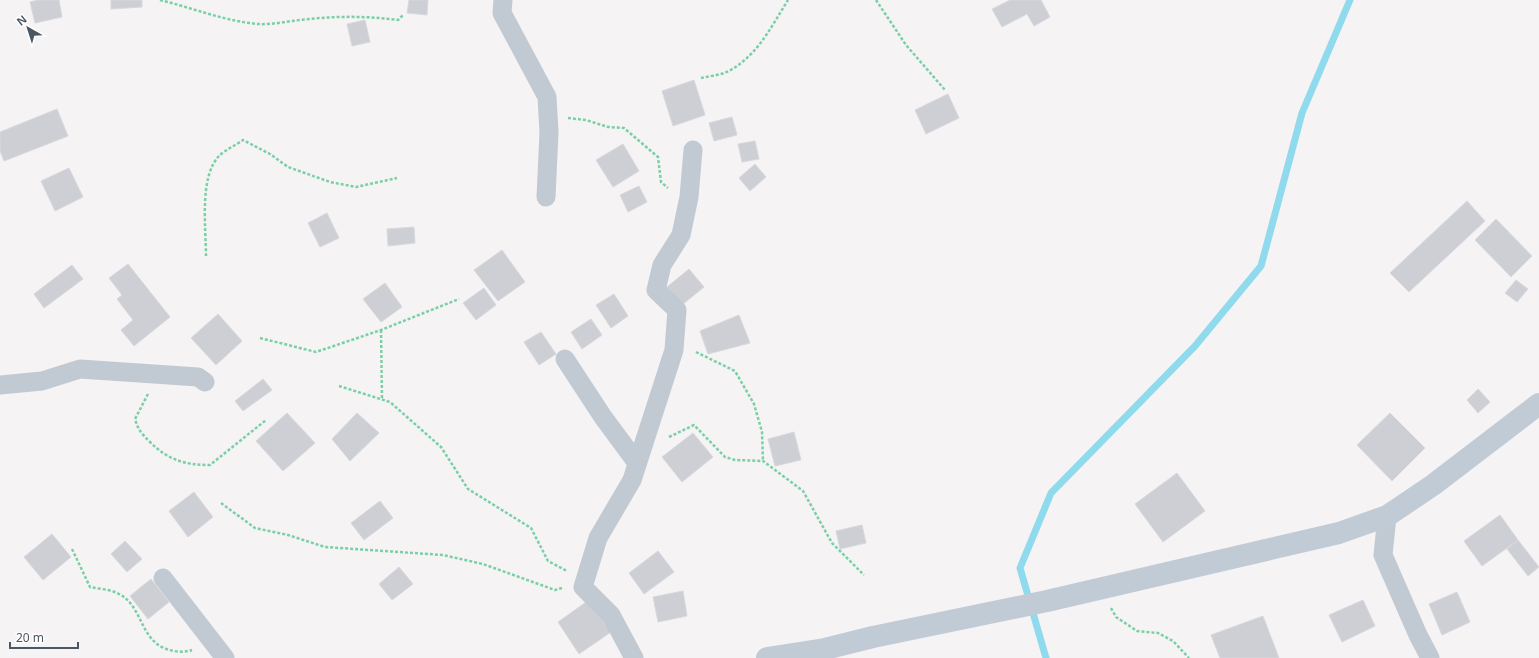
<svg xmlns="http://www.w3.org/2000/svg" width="1539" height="658" font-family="'Noto Sans',sans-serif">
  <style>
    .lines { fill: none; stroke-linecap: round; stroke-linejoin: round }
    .stream { stroke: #90daee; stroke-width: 7 }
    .building { fill: #cdcfd5; stroke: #d7d9de }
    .path { stroke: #7ad0a6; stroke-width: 2.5; stroke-dasharray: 3 2; stroke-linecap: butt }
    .street { stroke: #c1cad2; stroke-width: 19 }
    .secondary { stroke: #c1cbd6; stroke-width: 22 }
  </style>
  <rect width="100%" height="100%" fill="#f5f3f3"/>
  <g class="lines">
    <polyline class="stream" points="1046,658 1020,568 1051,493 1195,346 1261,266 1302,113 1350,0"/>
  </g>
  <g class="building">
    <polygon points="38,0 59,0 62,17 35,23 30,2"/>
    <polygon points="111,0 142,0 142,7 111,9"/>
    <polygon points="409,0 428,0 427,15 407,13"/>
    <polygon points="1010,0 1041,0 1050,17 1034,26 1027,14 1002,27 992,9"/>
    <polygon points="365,20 370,42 352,46 347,24"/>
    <polygon points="694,80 705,115 673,126 662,91"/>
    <polygon points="948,94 959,118 926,134 915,110"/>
    <polygon points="57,109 68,136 4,161 0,151 0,132"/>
    <polygon points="732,117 737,135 714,141 709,123"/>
    <polygon points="755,141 759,159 742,162 738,144"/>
    <polygon points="623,144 639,171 613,187 596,160"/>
    <polygon points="755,164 766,177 750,191 739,178"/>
    <polygon points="69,168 83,197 55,211 41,181"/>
    <polygon points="639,186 647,202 628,212 620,195"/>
    <polygon points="1467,201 1485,221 1409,292 1390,273"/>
    <polygon points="327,213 339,238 320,247 308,223"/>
    <polygon points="1496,219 1532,256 1511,277 1475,240"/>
    <polygon points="414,227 415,243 388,246 387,229"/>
    <polygon points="502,250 525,282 498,301 474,270"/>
    <polygon points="128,264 170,317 134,346 121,330 133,320 117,299 122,295 109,278"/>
    <polygon points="72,265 83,279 44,308 34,294"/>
    <polygon points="689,269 704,287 682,305 667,287"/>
    <polygon points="1516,280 1528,289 1517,302 1505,293"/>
    <polygon points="385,283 402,307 381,322 363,299"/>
    <polygon points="484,288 496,305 476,320 463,303"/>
    <polygon points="614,294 628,316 611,328 596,305"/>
    <polygon points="218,314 242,341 216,365 191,338"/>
    <polygon points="739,315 750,343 708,354 700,331"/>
    <polygon points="591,319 602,335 582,349 571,332"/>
    <polygon points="541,332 556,354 539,365 524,342"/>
    <polygon points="263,379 272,390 243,411 235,401"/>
    <polygon points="1478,389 1490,402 1478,413 1467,400"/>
    <polygon points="287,413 315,443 283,471 256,441"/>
    <polygon points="357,413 379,433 350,461 332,439"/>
    <polygon points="1390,413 1425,448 1392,481 1357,445"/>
    <polygon points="794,432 801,460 775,466 768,439"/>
    <polygon points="693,433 713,457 682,482 662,457"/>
    <polygon points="1177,473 1205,511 1163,542 1135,504"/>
    <polygon points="194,492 213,517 188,537 169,511"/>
    <polygon points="380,501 393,518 364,540 351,523"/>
    <polygon points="1500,515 1518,540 1482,566 1464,541"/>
    <polygon points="862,525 866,543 840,549 836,531"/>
    <polygon points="52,534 71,557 43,580 24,557"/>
    <polygon points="1518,540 1539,567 1528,576 1507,549"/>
    <polygon points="125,541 142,559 127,572 111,554"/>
    <polygon points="658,551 674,572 644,594 629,573"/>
    <polygon points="399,567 413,584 392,600 379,584"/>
    <polygon points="151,579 169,602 148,619 130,596"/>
    <polygon points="683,591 687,616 658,622 653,597"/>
    <polygon points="1457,592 1470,622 1442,635 1429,604"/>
    <polygon points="589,600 611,632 579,654 558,622"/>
    <polygon points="1363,600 1375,626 1342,642 1329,615"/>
    <polygon points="1263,616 1279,658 1220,658 1211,635"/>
  </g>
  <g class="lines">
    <g class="path">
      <path d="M160,0C193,8 224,21 258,24C274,25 293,20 310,19C339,16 368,16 398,20L403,15"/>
      <polyline points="876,0 906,45 945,90"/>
      <path d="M701,78C710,76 721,75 729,71C758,55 771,27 788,0"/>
      <polyline points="568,118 586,120 608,127 624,128 658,157 661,182 668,188"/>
      <path d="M206,256C206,228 199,177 219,156C225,150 236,145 243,140L270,154L288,167L330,182L356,187L397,178"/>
      <polyline points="381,330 382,399"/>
      <polyline points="260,338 316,352 381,330 459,299"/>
      <polyline points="696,352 735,371 754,404 762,432 763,461"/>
      <polyline points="339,386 390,402 441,447 468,489 531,528 548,561 567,571"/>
      <path d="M148,394L135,419C138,430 142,434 150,442C168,460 185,465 210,465L266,420"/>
      <polyline points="669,437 694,425 725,457 735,460 763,461 803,491 832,543 864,575"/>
      <polyline points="221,503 255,528 288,535 325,547 443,555 483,564 555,590 562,588"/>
      <path d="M72,549L90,587C98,589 109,589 117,593C145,605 138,645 174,651C180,652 186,652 192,650"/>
      <polyline points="1111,608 1116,617 1137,631 1158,633 1173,641 1189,658"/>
    </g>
    <g class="street">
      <polyline points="503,0 502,13 547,97 549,132 546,197"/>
      <polyline points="565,359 603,417 637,463"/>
      <polyline points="0,385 42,381 80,369 198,377 205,382"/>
      <polyline points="1387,516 1383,555 1418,635 1430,658"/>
      <polyline points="163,578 225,658"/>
      <polyline points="634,658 611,615 583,587 598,538 632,480 674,350 677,310 656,290 662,265 681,235 689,197 693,150"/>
    </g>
    <polyline class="secondary" points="767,658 825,649 873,637 1047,601 1339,533 1387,516 1433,485 1539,404"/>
  </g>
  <g transform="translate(28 28) rotate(321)" stroke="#ffffff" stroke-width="3" paint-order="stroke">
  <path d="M0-3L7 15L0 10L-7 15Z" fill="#4a5661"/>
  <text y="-6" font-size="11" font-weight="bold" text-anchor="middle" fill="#4a5661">N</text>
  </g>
  <path d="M10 642v6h68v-6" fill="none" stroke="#4a5661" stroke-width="2"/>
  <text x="16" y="642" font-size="12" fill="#4a5661" stroke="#ffffff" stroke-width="3" paint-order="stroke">20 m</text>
</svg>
